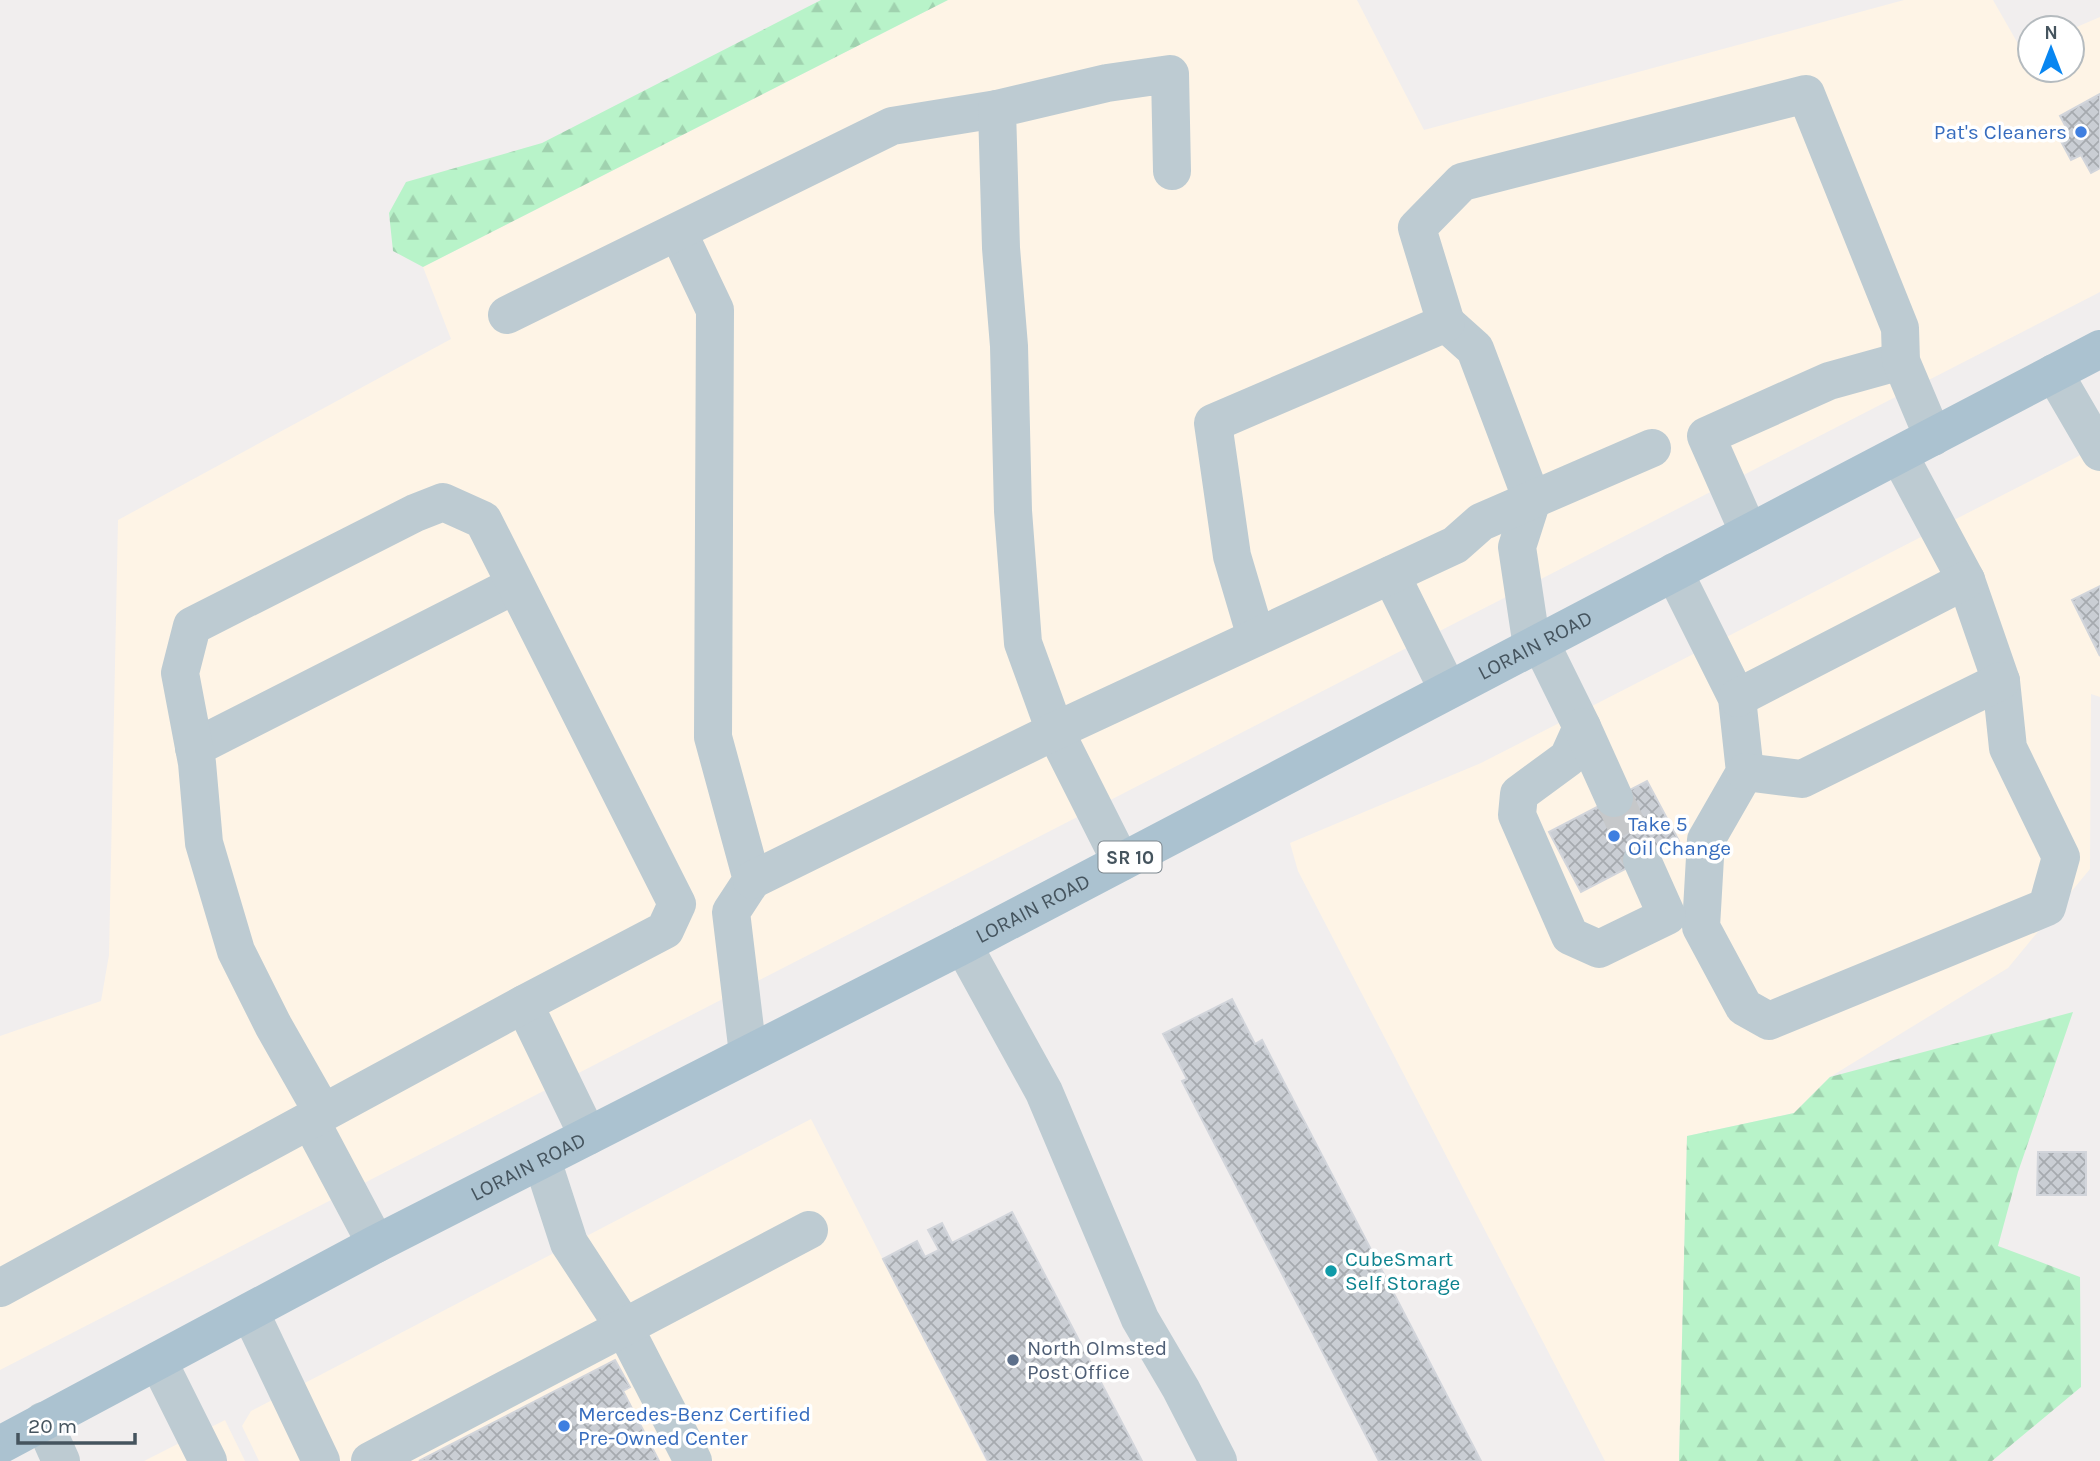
<svg xmlns="http://www.w3.org/2000/svg" width="2100" height="1461" font-family="Karla,sans-serif">
  <style>
    .commercial { fill: #fef4e6 }
    .forest { fill: url(#forest-firs) }
    .building { fill: url(#building-cross-hatch); stroke: #d2d5db; stroke-width: 2 }
    .lines { fill: none; stroke-linecap: round; stroke-linejoin: round }
    .minor-tunnel { stroke: #c6c8ca; stroke-width: 38; stroke-dasharray: 38 19; stroke-linecap: butt }
    .minor { stroke: #bdcbd2; stroke-width: 38 }
    .major { stroke: #abc2d0; stroke-width: 38 }
    .shop-dot { fill: #3f7fe0; stroke: #fff; stroke-width: 2.5 }
    .culture-dot { fill: #0f9aa8; stroke: #fff; stroke-width: 2.5 }
    .service-dot { fill: #5c6f8a; stroke: #fff; stroke-width: 2.5 }
    .labels { text-anchor: middle; stroke-width: 7; stroke-linejoin: round; paint-order: stroke }
    .shield { fill: #fff; stroke: #7d878e; stroke-width: 2 }
    .shield-label { font-size: 19px; font-weight: bold; fill: #45545e }
    .shop-label { font-size: 21px; fill: #366cbe; stroke: #fff; text-anchor: start }
    .street-label { font-size: 21px; fill: #45545e; stroke: #fff }
    .culture-label { font-size: 21px; fill: #0d838f; stroke: #fff; text-anchor: start }
    .service-label { font-size: 21px; fill: #4e5e75; stroke: #fff; text-anchor: start }
  </style>
  <defs>
    <pattern id="forest-firs" width="22" height="20" patternUnits="userSpaceOnUse" patternTransform="scale(1.75)"><rect width="22" height="20" fill="#b8f3c9"/><path d="M5 1l3.5 6h-7zM16 11l3.5 6h-7z" fill="#a0d2af"/></pattern>
    <pattern id="building-cross-hatch" width="8" height="8" patternUnits="userSpaceOnUse" patternTransform="scale(1.75)"><rect width="8" height="8" fill="#caced4"/><path d="M0 0l8 8M0 8l8-8" fill="none" stroke="#a6aaaf"/></pattern>
  </defs>
  <rect width="100%" height="100%" fill="#f1eeee"/>
  <g class="commercial">
    <polygon points="948,0 1357,0 1424,130 1904,0 1993,0 2021,49 2030,46 2030,70 2072,70 2072,29 2100,17 2100,292 0,1370 0,1036 101,1001 109,955 118,520 451,339 423,267"/>
    <polygon points="2100,445 2100,697 2091,694 2090,869 2008,968 1830,1077 1794,1113 1687,1136 1679,1461 1605,1461 1298,871 1290,843 1481,763"/>
    <polygon points="811,1119 986,1461 259,1461 242,1426 251,1411"/>
    <polygon points="225,1420 245,1461 144,1461"/>
  </g>
  <g class="forest">
    <polygon points="821,0 948,0 423,267 393,251 389,213 406,182 542,143"/>
    <polygon points="2073,1012 2018,1172 1998,1246 2080,1277 2081,1387 1992,1461 1679,1461 1687,1136 1794,1113 1830,1077"/>
  </g>
  <g class="building">
    <polygon points="2100,94 2100,168 2091,173 2081,155 2071,160 2057,134 2067,129 2060,116"/>
    <polygon points="2100,586 2100,656 2072,600"/>
    <polygon points="1647,781 1679,841 1581,892 1549,832"/>
    <polygon points="1232,999 1255,1044 1262,1040 1481,1461 1379,1461 1182,1081 1187,1079 1163,1034"/>
    <polygon points="2038,1152 2086,1152 2086,1195 2037,1195"/>
    <polygon points="1012,1212 1142,1461 988,1461 883,1259 917,1241 925,1257 939,1250 928,1230 942,1223 952,1243"/>
    <polygon points="615,1360 630,1387 623,1391 659,1461 419,1461"/>
  </g>
  <g class="lines">
    <polyline class="minor-tunnel" points="1614,798 1642,860"/>
    <g class="minor">
      <polyline points="678,232 715,310 713,737 752,880 731,912 748,1054"/>
      <polyline points="507,315 892,126 997,109"/>
      <polyline points="1446,323 1475,349 1532,500 1517,547 1532,647"/>
      <polyline points="2054,373 2100,452"/>
      <polyline points="1749,533 1706,436 1829,381 1901,361"/>
      <polyline points="1674,572 1737,698 1745,772 1706,840 1701,927 1744,1007 1769,1021 2047,907 2061,857 2008,748 2001,681 1966,580 1899,455"/>
      <polyline points="1391,575 1448,690"/>
      <polyline points="1256,637 1232,556 1213,423 1446,323 1417,228 1462,182 1806,94 1900,328 1901,361 1933,437"/>
      <polyline points="1540,642 1582,727 1568,758 1519,794 1517,815 1570,936 1599,949 1667,916 1642,860"/>
      <polyline points="1737,698 1966,580"/>
      <polyline points="1582,727 1614,798"/>
      <polyline points="194,748 515,585"/>
      <polyline points="1745,772 1802,779 2001,681"/>
      <polyline points="1121,862 1055,731 1023,643 1013,511 1009,346 1001,248 997,109 1107,83 1170,74 1172,171"/>
      <polyline points="752,880 1055,731 1455,545 1481,522 1652,448"/>
      <polyline points="963,945 1044,1092 1140,1319 1181,1389 1218,1461"/>
      <polyline points="524,1004 588,1136"/>
      <polyline points="310,1120 376,1244"/>
      <polyline points="542,1160 569,1243 624,1327 693,1461"/>
      <polyline points="0,1288 524,1004 665,930 677,904 483,520 443,502 415,513 192,626 180,673 197,763 204,843 236,951 273,1025 323,1113"/>
      <polyline points="250,1312 321,1461"/>
      <polyline points="158,1361 208,1461"/>
      <polyline points="43,1421 61,1461"/>
      <polyline points="370,1461 809,1230"/>
    </g>
    <path class="major" id="s1" d="M0,1445L376,1244L963,945L2100,349"/>
  </g>
  <g class="shop-dot">
    <circle cx="2081" cy="132" r="7"/>
    <circle cx="1614" cy="836" r="7"/>
    <circle cx="564" cy="1426" r="7"/>
  </g>
  <circle class="culture-dot" cx="1331" cy="1271" r="7"/>
  <circle class="service-dot" cx="1013" cy="1360" r="7"/>
  <g class="labels">
    <rect class="shield" x="1098.5" y="841.5" width="63" height="31" rx="5"/>
    <g class="shield-label">
      <text x="1130" y="864">SR 10</text>
    </g>
    <g class="shop-label">
      <text x="2067" y="139" text-anchor="end">Pat's Cleaners</text>
      <text x="1628" y="831">Take 5<tspan x="1628" dy="24">Oil Change</tspan></text>
      <text x="578" y="1421">Mercedes-Benz Certified<tspan x="578" dy="24">Pre-Owned Center</tspan></text>
    </g>
    <g class="street-label">
      <text dy="7" stroke="none"><textPath href="#s1" startOffset="1731">LORAIN ROAD</textPath></text>
      <text dy="7" stroke="none"><textPath href="#s1" startOffset="1164">LORAIN ROAD</textPath></text>
      <text dy="7" stroke="none"><textPath href="#s1" startOffset="597">LORAIN ROAD</textPath></text>
    </g>
    <g class="culture-label">
      <text x="1345" y="1266">CubeSmart<tspan x="1345" dy="24">Self Storage</tspan></text>
    </g>
    <g class="service-label">
      <text x="1027" y="1355">North Olmsted<tspan x="1027" dy="24">Post Office</tspan></text>
    </g>
  </g>
  <g transform="translate(2051 49)"><circle r="33" fill="#ffffff" stroke="#b5bbbf" stroke-width="2"/>
  <path d="M0-5L12 26L0 18L-12 26Z" fill="#0886f1"/>
  <text y="-10" font-size="19" font-weight="bold" text-anchor="middle" fill="#45545e">N</text>
  </g>
  <path d="M18 1433v10h117v-10" fill="none" stroke="#45545e" stroke-width="3.5"/>
  <text x="28" y="1433" font-size="21" fill="#45545e" stroke="#ffffff" stroke-width="5" paint-order="stroke">20 m</text>
</svg>
